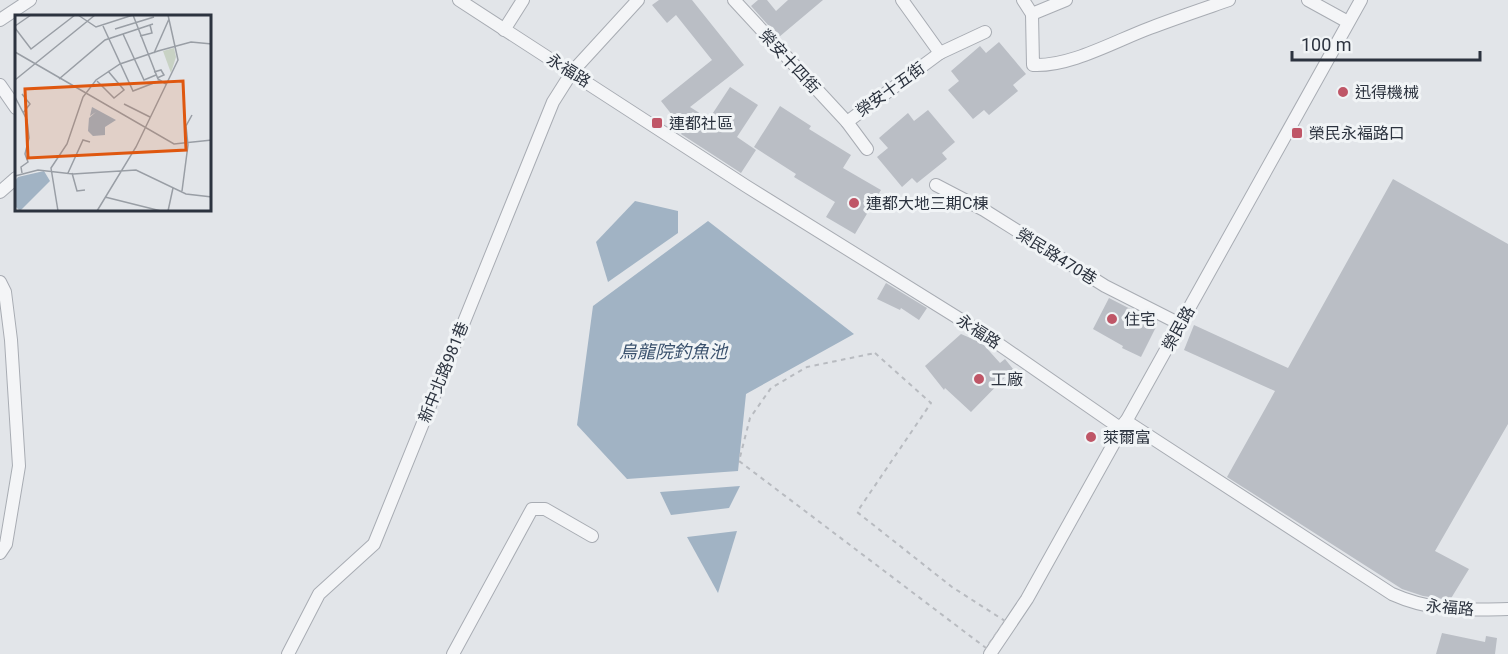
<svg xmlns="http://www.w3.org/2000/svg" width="1508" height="654" font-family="Roboto,'Noto Sans TC',sans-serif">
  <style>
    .water { fill: #a1b3c4 }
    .building { fill: #babec5 }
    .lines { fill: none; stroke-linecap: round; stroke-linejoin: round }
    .minor-casing { stroke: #a8acb3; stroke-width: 14 }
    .path { stroke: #b8bbc0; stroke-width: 2; stroke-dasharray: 4.5 4.5; stroke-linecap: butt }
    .minor { stroke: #f4f5f7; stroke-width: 12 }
    .poi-dot { fill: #bf5667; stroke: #f1f4f6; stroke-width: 2 }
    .labels { text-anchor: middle; stroke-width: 6; stroke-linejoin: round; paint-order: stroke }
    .street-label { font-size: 16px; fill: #2c333f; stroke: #f1f4f6 }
    .poi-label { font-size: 16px; fill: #2c333f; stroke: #f1f4f6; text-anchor: start }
    .water-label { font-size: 18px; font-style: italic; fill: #3b526e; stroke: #f1f4f6 }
    .inset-road { fill: none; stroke: #999ea5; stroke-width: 1.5 }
    .view { fill: #df570f; fill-opacity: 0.15; stroke: #df570f; stroke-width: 3 }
    .inset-edge { fill: none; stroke: #2c333f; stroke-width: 3 }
  </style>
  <rect width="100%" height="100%" fill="#e2e5e9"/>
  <g class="water">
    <polygon points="635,201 678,211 678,233 608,282 596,242"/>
    <polygon points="708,221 854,334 746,394 738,471 627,479 577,425 593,306"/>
    <polygon points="740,486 729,508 671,515 660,492"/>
    <polygon points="737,531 718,593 687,537"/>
  </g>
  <g class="building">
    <polygon points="659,0 692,0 744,65 690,107 709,119 730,87 758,105 737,137 756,150 741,173 681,134 684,130 661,101 712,60 676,15 667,23 652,5"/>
    <polygon points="758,0 767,0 776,11 788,0 823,0 779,37 751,6"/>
    <polygon points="999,42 1026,74 1013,85 1018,91 989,115 984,110 973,119 948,90 959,81 951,71 980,46 986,53"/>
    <polygon points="780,106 811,126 809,129 851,155 843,168 881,190 855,234 826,217 835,202 794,177 796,174 754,147"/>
    <polygon points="928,110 955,142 942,153 947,159 917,183 912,178 902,187 877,157 888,148 879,138 908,113 914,121"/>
    <polygon points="1393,179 1508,244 1508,424 1435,551 1469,569 1450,600 1423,596 1402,589 1227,477 1275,391 1184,350 1194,325 1288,368"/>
    <polygon points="886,283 927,308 919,320 901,308 900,310 877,299"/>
    <polygon points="1109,298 1158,323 1141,357 1122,348 1123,346 1093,329"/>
    <polygon points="961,334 982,343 1000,363 1005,359 1013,369 971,412 945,388 944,390 925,366"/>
    <polygon points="1442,633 1485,642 1486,636 1497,638 1495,654 1436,654"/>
  </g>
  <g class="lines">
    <g class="minor-casing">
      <g id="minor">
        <path d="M459,0L746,186L987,336L1120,428L1126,421L1392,594C1432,612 1465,610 1508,609"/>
        <polyline points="734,0 847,122 867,149"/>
        <polyline points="902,0 940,53"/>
        <polyline points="1023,0 1032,14"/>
        <polyline points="1308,0 1348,22"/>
        <path d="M1032,14L1033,65C1070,67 1115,41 1150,28C1176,18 1203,9 1229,0"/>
        <polyline points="1032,14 1066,0"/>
        <polyline points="0,20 30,0"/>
        <polyline points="504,30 523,0"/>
        <polyline points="0,85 16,108"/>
        <polyline points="847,122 940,53 985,32"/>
        <polyline points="936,185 984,210 1105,286 1180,324"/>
        <polyline points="0,192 16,178"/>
        <polyline points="0,282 5,292 11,340 19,466 6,544 0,553"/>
        <polyline points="288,654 319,594 374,544 553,102 572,72 638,0"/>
        <polyline points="453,654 532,509 545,509 592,536"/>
        <polyline points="990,654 1027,599 1361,0"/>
      </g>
    </g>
    <polygon class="path" points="875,353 931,403 857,512 952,587 1005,621 986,648 739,461 750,418 771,388 807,367"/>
    <use href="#minor" class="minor"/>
  </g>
  <g class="poi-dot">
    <circle cx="1343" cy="92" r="6"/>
    <rect x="651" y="117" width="12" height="12" rx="3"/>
    <rect x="1291" y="127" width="12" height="12" rx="3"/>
    <circle cx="854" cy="203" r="6"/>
    <circle cx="1112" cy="319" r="6"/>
    <circle cx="979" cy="379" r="6"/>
    <circle cx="1091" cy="437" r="6"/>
  </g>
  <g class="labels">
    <g class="street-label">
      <text transform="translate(790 61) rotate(47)" y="6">榮安十四街</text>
      <text transform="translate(569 70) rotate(32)" y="6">永福路</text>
      <text transform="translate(890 89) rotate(-36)" y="6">榮安十五街</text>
      <text transform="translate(1057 256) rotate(32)" y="6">榮民路470巷</text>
      <text transform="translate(1178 328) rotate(-61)" y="6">榮民路</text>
      <text transform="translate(979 331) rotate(33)" y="6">永福路</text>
      <text transform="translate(443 372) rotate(-68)" y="6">新中北路981巷</text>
      <text transform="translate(1450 607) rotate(5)" y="6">永福路</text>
    </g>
    <g class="poi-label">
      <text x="1355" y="98">迅得機械</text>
      <text x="669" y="129">連都社區</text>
      <text x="1309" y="139">榮民永褔路口</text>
      <text x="866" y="209">連都大地三期C棟</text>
      <text x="1124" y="325">住宅</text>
      <text x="991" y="385">工廠</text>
      <text x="1103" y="443">萊爾富</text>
    </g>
    <g class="water-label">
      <text x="673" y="358">烏龍院釣魚池</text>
    </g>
  </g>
  <g transform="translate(15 15)">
    <rect width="196" height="196" fill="#e2e5e9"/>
    <path d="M159,33L161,42L156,58L148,36Z" fill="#c8d2c4"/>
    <path d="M77,92L101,105L90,112V120L78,121L73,116L74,103L81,97L75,101ZM29,156L35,166L5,196L0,191V166L3,162Z" fill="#a1b3c4"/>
    <path class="inset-road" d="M63,0L81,12L118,0M118,0L143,64L151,69M0,11L16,0M88,11L118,76L144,66M0,13L16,34L60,0M100,14L139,2M108,19L129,65L141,60M125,21L137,18L135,10M0,37L159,129L197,125M139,38L154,4M139,57L146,55L149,60L142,63M44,64L90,25L138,9M0,65L80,0M82,66L99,83L109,75L93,56M7,79L15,89L8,98M0,82L12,105L14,123L10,139L13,147L6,152L7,158M109,89L135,102M53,158L68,125L75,127M57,158L62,176L70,175M0,161L23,155L58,159L121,155L171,179L197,182M167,176L173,130L171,111L177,100M90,182L146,196M43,196L36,153L52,129L68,82L81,65L105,49L143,36L176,27L197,29M82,196L121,132L163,45L153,0M153,196L158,173"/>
    <path class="view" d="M168,66L171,135L13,143L10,74Z"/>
    <rect width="196" height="196" class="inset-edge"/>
  </g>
  <path d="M1292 51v9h188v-9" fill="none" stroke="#2c333f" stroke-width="3"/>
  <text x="1301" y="51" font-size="18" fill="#2c333f" stroke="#f1f4f6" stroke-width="4.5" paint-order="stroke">100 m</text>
</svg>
